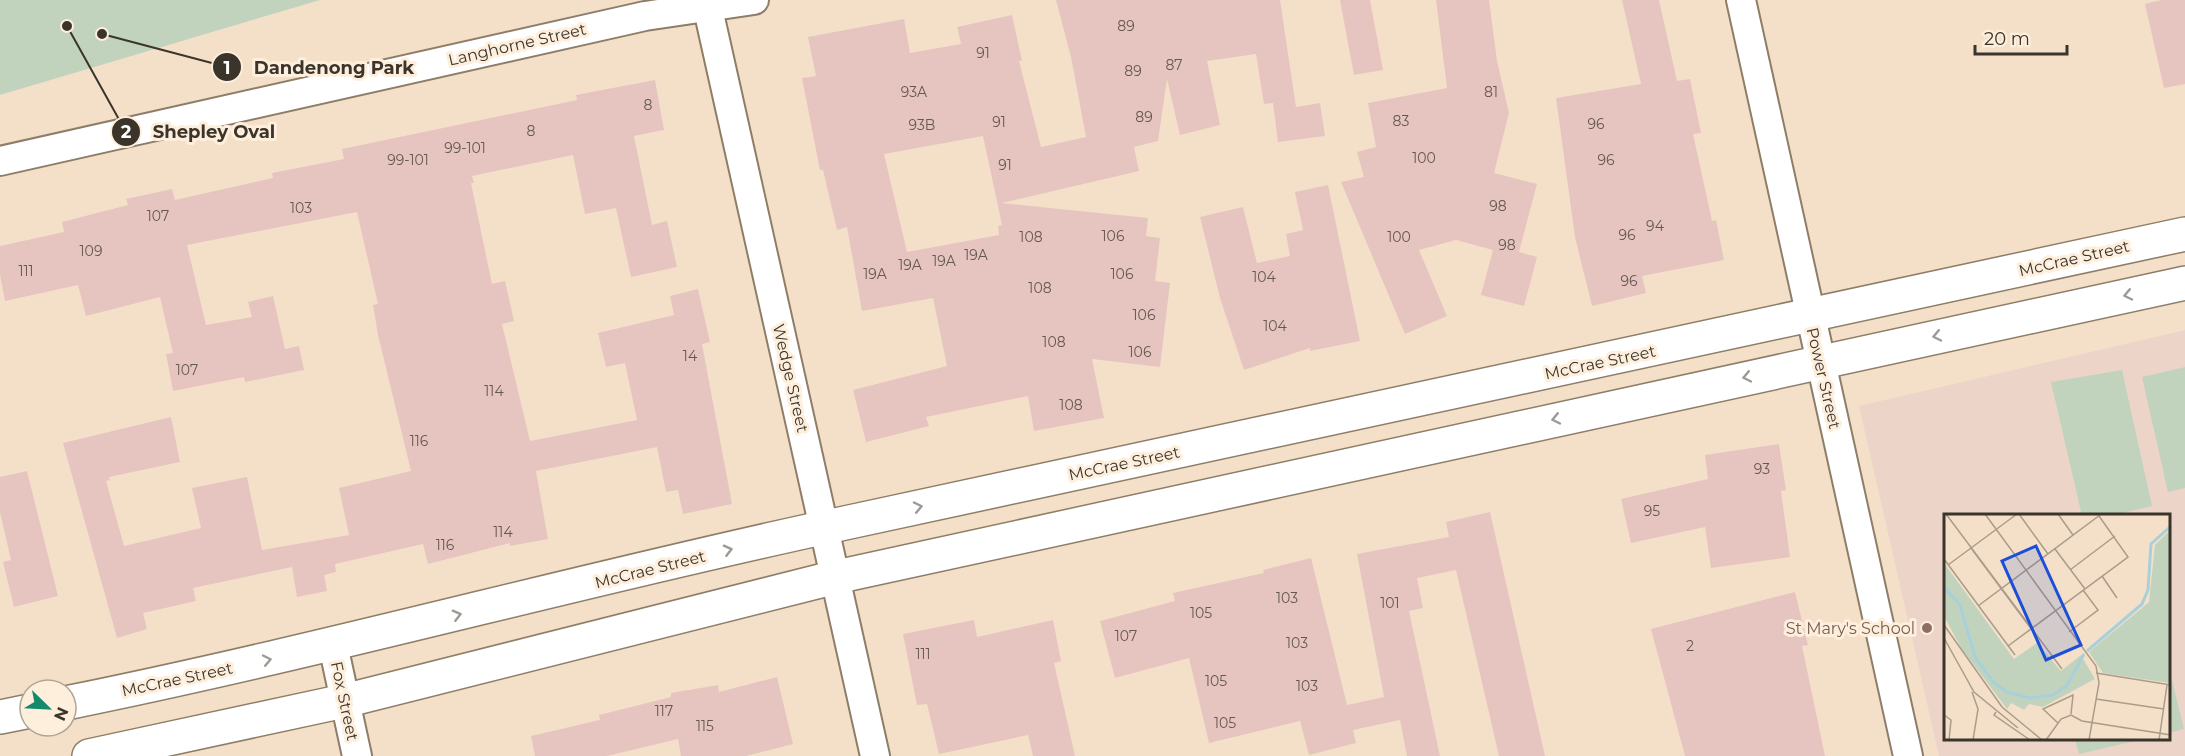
<svg xmlns="http://www.w3.org/2000/svg" width="2185" height="756" font-family="Montserrat,sans-serif">
  <style>
    .education { fill: #ecd4c9; fill-rule: evenodd }
    .green { fill: #c2d3bd }
    .building { fill: #e6c5c0; fill-rule: evenodd }
    .lines { fill: none; stroke-linecap: round; stroke-linejoin: round }
    .street-casing { stroke: #8e7d68; stroke-width: 32 }
    .secondary-casing { stroke: #8e7d68; stroke-width: 36 }
    .street { stroke: #fff; stroke-width: 28 }
    .secondary { stroke: #fff; stroke-width: 33 }
    .oneway { stroke: #9d9a95 }
    .education-dot { fill: #8d6e63; stroke: #feeedc; stroke-width: 2 }
    .labels { text-anchor: middle; stroke-width: 6; stroke-linejoin: round; paint-order: stroke }
    .number-label { font-size: 14px; fill: #665850 }
    .street-label { font-size: 16px; fill: #3b342b; stroke: #feeedc }
    .education-label { font-size: 16px; fill: #785e54; stroke: #feeedc; text-anchor: end }
    .inset-river { fill: none; stroke: #a8d0da; stroke-width: 3 }
    .inset-road { fill: none; stroke: #aa9b8a; stroke-width: 1.5 }
    .view { fill: #1d4ed8; fill-opacity: 0.15; stroke: #1d4ed8; stroke-width: 3 }
    .inset-edge { fill: none; stroke: #3b342b; stroke-width: 3 }
    .leader { fill: none; stroke: #3b342b; stroke-width: 2 }
    .callout-dot { fill: #3b342b; stroke: #feeedc; stroke-width: 2 }
    .mark-label { font-size: 18px; text-anchor: middle; font-weight: bold; fill: #fff }
    .callout-label { font-size: 18px; text-anchor: middle; font-weight: bold; fill: #3b342b; stroke: #feeedc; stroke-width: 6; stroke-linejoin: round; paint-order: stroke }
  </style>
  <rect width="100%" height="100%" fill="#f4e0c9"/>
  <path class="education" d="M2185,330V756H1939L1859,406ZM1945,516H2168V740H1945Z"/>
  <g class="green">
    <polygon points="0,0 320,0 0,95"/>
    <polygon points="2185,367 2185,488 2168,492 2142,377"/>
    <polygon points="2122,370 2152,506 2110,516 2082,516 2051,382"/>
    <polygon points="2169,680 2172,680 2184,729 2169,733"/>
    <polygon points="2075,740 2140,740 2079,754"/>
  </g>
  <g class="building">
    <path d="M1056,0H1280L1296,107L1320,103L1325,136L1278,142L1273,103L1264,104L1256,54L1207,61L1220,125L1180,135L1167,79L1158,141L1134,147L1139,171L1002,203L1148,218L1146,236L1160,238L1155,281L1170,283L1160,367L1092,359L1104,418L1034,431L1028,396L926,417L929,426L866,442L853,390L947,366L933,298L862,311L847,227L837,230L823,170H820L802,78L816,76L808,37L904,19L910,53L961,44L957,27L1012,15L1022,61H1019L1041,147L1086,137L1071,57ZM983,136L1002,225L998,226L999,235L907,252L884,154Z"/>
    <polygon points="1340,0 1370,0 1383,70 1354,75"/>
    <polygon points="1436,0 1489,0 1497,61 1509,113 1494,173 1537,184 1519,252 1537,257 1524,306 1481,295 1493,250 1456,240 1419,250 1447,316 1405,334 1341,182 1364,177 1357,152 1376,147 1368,103 1447,88"/>
    <polygon points="1622,0 1659,0 1677,81 1690,79 1701,133 1693,134 1712,221 1716,220 1724,260 1642,276 1646,293 1592,306 1575,237 1556,98 1641,84"/>
    <polygon points="2161,0 2185,0 2185,84 2164,88 2145,4"/>
    <polygon points="655,80 664,130 634,136 652,225 667,221 677,267 631,277 616,208 585,214 573,155 472,176 474,183 471,183 492,284 505,281 514,321 502,324 530,441 637,420 625,363 606,367 598,333 674,315 670,296 698,289 710,342 702,344 732,504 683,514 678,490 666,492 657,447 536,471 548,539 510,546 510,543 428,564 423,544 335,564 336,572 324,575 327,591 297,597 292,567 193,588 196,601 143,613 147,629 117,638 63,443 171,417 180,462 109,477 110,480 106,481 124,546 201,528 192,488 247,477 262,550 349,535 339,488 411,471 378,335 373,305 378,304 357,212 187,245 206,325 252,317 248,302 273,296 285,349 299,346 304,370 245,382 244,377 173,391 166,354 173,353 160,297 86,316 78,285 5,301 0,275 0,246 64,232 62,222 128,205 126,199 172,189 175,200 273,178 272,173 344,159 342,149 577,100 576,95"/>
    <polygon points="1328,185 1360,341 1310,351 1310,348 1244,370 1220,298 1200,217 1243,207 1257,263 1290,256 1286,234 1303,230 1295,192"/>
    <polygon points="1779,444 1786,490 1781,491 1790,557 1711,568 1705,527 1631,543 1621,499 1708,479 1705,455"/>
    <polygon points="27,471 58,596 14,607 3,562 11,560 0,512 0,477"/>
    <polygon points="1490,512 1545,756 1499,756 1456,570 1417,578 1423,608 1409,611 1440,756 1407,756 1400,720 1353,730 1356,743 1309,755 1300,721 1209,743 1189,658 1115,678 1100,621 1175,601 1173,593 1264,573 1263,570 1311,558 1347,705 1384,697 1357,554 1449,537 1446,522"/>
    <polygon points="1795,592 1808,645 1802,646 1825,756 1685,756 1651,629"/>
    <polygon points="974,620 977,637 1053,620 1061,661 1054,663 1075,756 1033,756 1028,735 939,754 927,704 917,705 903,634"/>
    <polygon points="777,677 793,744 746,756 681,756 678,739 607,756 535,756 531,736 600,720 599,715 671,697 671,693 718,685 719,692"/>
  </g>
  <g class="lines">
    <g class="street-casing">
      <g id="street">
        <polyline points="706,0 875,756"/>
        <polyline points="1741,0 1908,756"/>
        <polyline points="0,161 645,16 754,0"/>
        <polyline points="333,645 357,756"/>
      </g>
    </g>
    <g class="secondary-casing">
      <g id="secondary">
        <path d="M66,703C323,651 575,581 831,526C1282,428 1734,334 2185,234"/>
        <polyline points="0,717 30,711"/>
        <polyline points="89,756 344,701 836,577 2185,283"/>
      </g>
    </g>
    <use href="#street" class="street"/>
    <use href="#secondary" class="secondary"/>
  </g>
  <defs><path id="oneway-chevron" d="M-2-3.5L2.5 0L-2 3.5" fill="none" stroke-width="1.6" stroke-linecap="round" stroke-linejoin="round" transform="scale(1.5)"/></defs>
  <g class="oneway">
    <use href="#oneway-chevron" transform="translate(2128 295) rotate(168)"/>
    <use href="#oneway-chevron" transform="translate(1937 336) rotate(168)"/>
    <use href="#oneway-chevron" transform="translate(1747 377) rotate(168)"/>
    <use href="#oneway-chevron" transform="translate(1556 419) rotate(168)"/>
    <use href="#oneway-chevron" transform="translate(918 507) rotate(-12)"/>
    <use href="#oneway-chevron" transform="translate(728 550) rotate(-14)"/>
    <use href="#oneway-chevron" transform="translate(457 615) rotate(-14)"/>
    <use href="#oneway-chevron" transform="translate(267 660) rotate(-12)"/>
  </g>
  <circle class="education-dot" cx="1927" cy="628" r="6"/>
  <g class="labels">
    <g class="number-label">
      <text x="1126" y="31">89</text>
      <text x="983" y="58">91</text>
      <text x="1174" y="70">87</text>
      <text x="1133" y="76">89</text>
      <text x="914" y="97">93A</text>
      <text x="1491" y="97">81</text>
      <text x="648" y="110">8</text>
      <text x="1144" y="122">89</text>
      <text x="1401" y="126">83</text>
      <text x="999" y="127">91</text>
      <text x="1596" y="129">96</text>
      <text x="922" y="130">93B</text>
      <text x="531" y="136">8</text>
      <text x="465" y="153">99-101</text>
      <text x="1424" y="163">100</text>
      <text x="408" y="165">99-101</text>
      <text x="1606" y="165">96</text>
      <text x="1005" y="170">91</text>
      <text x="1498" y="211">98</text>
      <text x="301" y="213">103</text>
      <text x="158" y="221">107</text>
      <text x="1655" y="231">94</text>
      <text x="1627" y="240">96</text>
      <text x="1113" y="241">106</text>
      <text x="1031" y="242">108</text>
      <text x="1399" y="242">100</text>
      <text x="1507" y="250">98</text>
      <text x="91" y="256">109</text>
      <text x="976" y="260">19A</text>
      <text x="944" y="266">19A</text>
      <text x="910" y="270">19A</text>
      <text x="26" y="276">111</text>
      <text x="875" y="279">19A</text>
      <text x="1122" y="279">106</text>
      <text x="1264" y="282">104</text>
      <text x="1629" y="286">96</text>
      <text x="1040" y="293">108</text>
      <text x="1144" y="320">106</text>
      <text x="1275" y="331">104</text>
      <text x="1054" y="347">108</text>
      <text x="1140" y="357">106</text>
      <text x="690" y="361">14</text>
      <text x="187" y="375">107</text>
      <text x="494" y="396">114</text>
      <text x="1071" y="410">108</text>
      <text x="419" y="446">116</text>
      <text x="1762" y="474">93</text>
      <text x="1652" y="516">95</text>
      <text x="503" y="537">114</text>
      <text x="445" y="550">116</text>
      <text x="1287" y="603">103</text>
      <text x="1390" y="608">101</text>
      <text x="1201" y="618">105</text>
      <text x="1126" y="641">107</text>
      <text x="1297" y="648">103</text>
      <text x="1690" y="651">2</text>
      <text x="923" y="659">111</text>
      <text x="1216" y="686">105</text>
      <text x="1307" y="691">103</text>
      <text x="664" y="716">117</text>
      <text x="1225" y="728">105</text>
      <text x="705" y="731">115</text>
    </g>
    <g class="street-label">
      <text transform="translate(517 44) rotate(-13)" y="6">Langhorne Street</text>
      <text transform="translate(2074 258) rotate(-13)" y="6">McCrae Street</text>
      <text transform="translate(1600 362) rotate(-12)" y="6">McCrae Street</text>
      <text transform="translate(791 378) rotate(77)" y="6">Wedge Street</text>
      <text transform="translate(1824 378) rotate(77)" y="6">Power Street</text>
      <text transform="translate(1124 463) rotate(-12)" y="6">McCrae Street</text>
      <text transform="translate(650 569) rotate(-14)" y="6">McCrae Street</text>
      <text transform="translate(177 679) rotate(-12)" y="6">McCrae Street</text>
      <text transform="translate(345 701) rotate(78)" y="6">Fox Street</text>
    </g>
    <g class="education-label">
      <text x="1915" y="634">St Mary's School</text>
    </g>
  </g>
  <g transform="translate(1944 514)">
    <rect width="226" height="226" fill="#f4e0c9"/>
    <path d="M226,16V169L159,159L145,138L205,88L211,31ZM0,49L70,145L93,129L117,157L137,141L151,165L99,193L85,190L80,196L67,189L63,195L17,134L0,102Z" fill="#c2d3bd"/>
    <path class="inset-river" d="M0,73L16,91L31,143L49,168L63,178L86,184L109,181L123,171L140,140M143,137L198,90L204,76L207,30L227,12"/>
    <path class="inset-road" d="M2,0L118,155M41,0L152,152L155,169L145,226M75,0L104,40M114,0L129,21M27,34L88,116M111,35L141,75M0,45L71,141M4,51L73,0M126,56L171,22M158,62L173,84M34,92L156,1M0,111L58,193L98,226M125,118L154,96L139,76M0,124L30,178L74,214M64,132L184,43L155,2M152,159L227,171M28,178L34,195L29,226M152,185L220,195M52,198L50,201L86,226M0,201L7,206L5,226M114,209L99,195L129,181L127,200M102,226L117,205L127,201L138,207L227,221M215,226L223,171"/>
    <path class="view" d="M92,32L137,131L102,146L58,47Z"/>
    <rect width="226" height="226" class="inset-edge"/>
  </g>
  <path class="leader" d="M102 34L227 67M67 26L126 132"/>
  <g class="callout-dot">
    <circle cx="102" cy="34" r="6"/>
    <circle cx="67" cy="26" r="6"/>
    <circle cx="227" cy="67" r="15"/>
    <circle cx="126" cy="132" r="15"/>
  </g>
  <g class="mark-label">
    <text x="227" y="74">1</text>
    <text x="126" y="138">2</text>
  </g>
  <g class="callout-label">
    <text x="334" y="74">Dandenong Park</text>
    <text x="214" y="138">Shepley Oval</text>
  </g>
  <g transform="translate(48 708) rotate(114)"><circle r="28" fill="#feeedc" stroke="#b0a495" stroke-width="1.5"/>
  <path d="M0-4.5L10 22L0 15L-10 22Z" fill="#148a6c"/>
  <text y="-9" font-size="16" font-weight="bold" text-anchor="middle" fill="#3b342b">N</text>
  </g>
  <path d="M1975 45v9h92v-9" fill="none" stroke="#3b342b" stroke-width="3"/>
  <text x="1984" y="45" font-size="18" fill="#3b342b" stroke="#feeedc" stroke-width="4.5" paint-order="stroke">20 m</text>
</svg>
